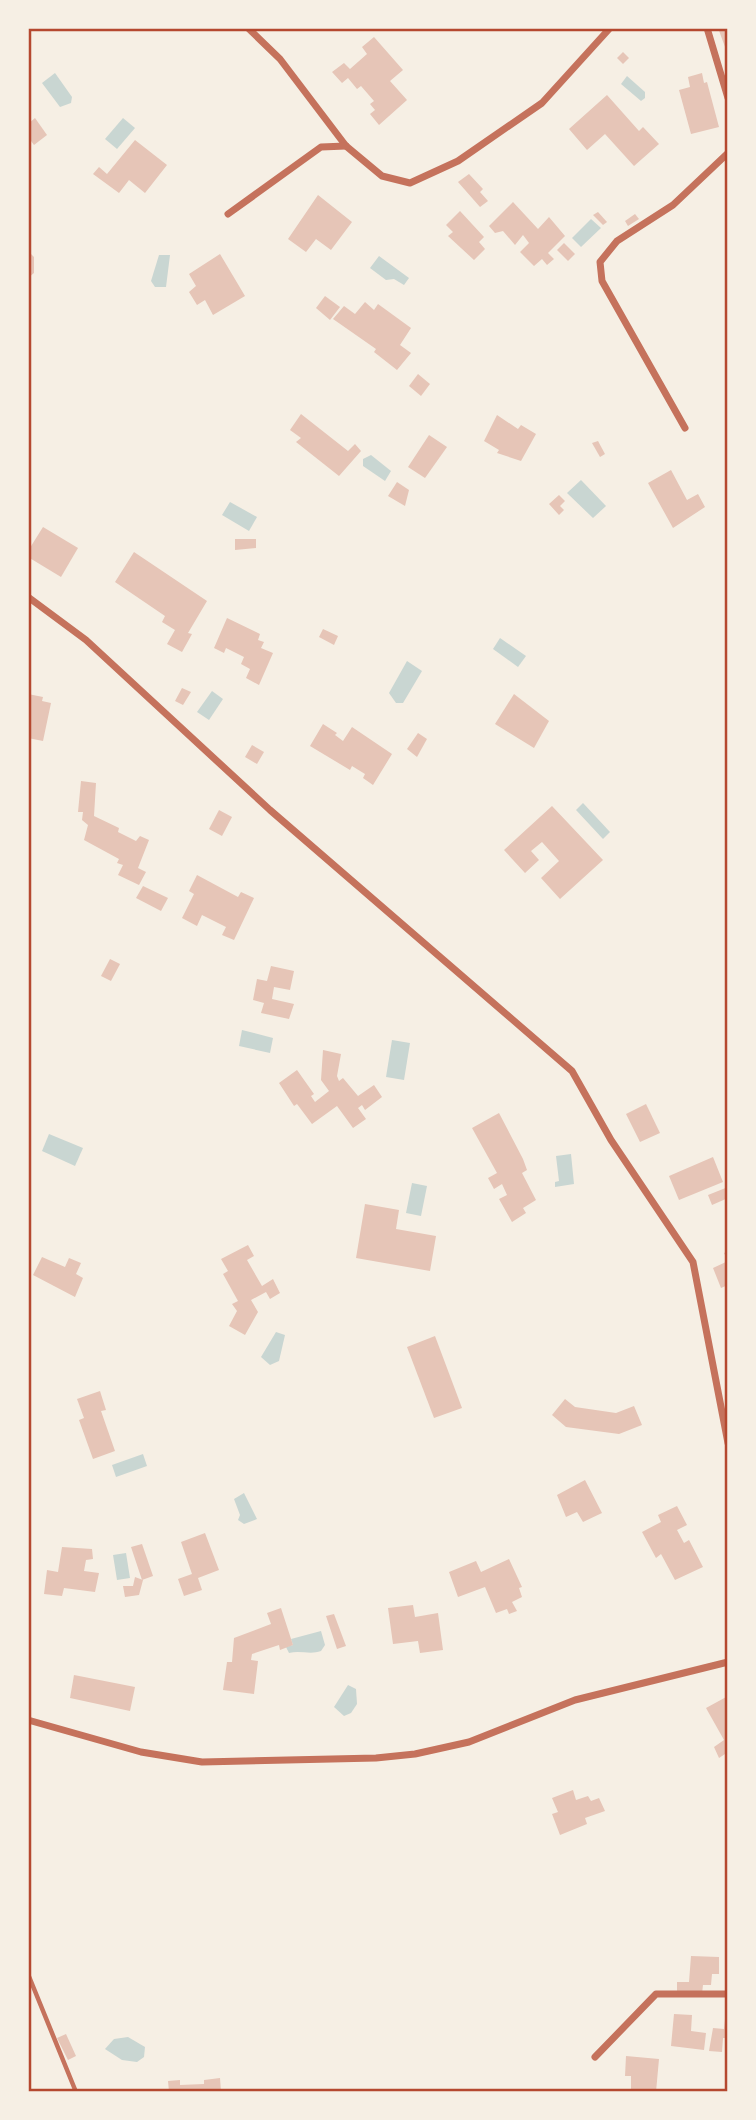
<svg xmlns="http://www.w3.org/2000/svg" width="756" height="2120" font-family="'Public Sans',sans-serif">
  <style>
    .water { fill: #c9d6d2 }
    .building { fill: #e6c5b7 }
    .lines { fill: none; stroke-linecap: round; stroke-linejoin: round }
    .service { stroke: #c5725c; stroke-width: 4.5 }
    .minor { stroke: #c5725c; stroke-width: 7 }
    .neatline { fill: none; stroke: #b5482f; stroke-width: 2.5 }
  </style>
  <rect width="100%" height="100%" fill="#f6efe4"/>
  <g class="water">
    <polygon points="55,73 72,97 71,103 60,107 42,83"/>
    <polygon points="627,76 645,92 645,98 641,101 621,84"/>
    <polygon points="123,118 135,128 117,149 105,139"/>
    <polygon points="591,219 601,228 581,247 572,238"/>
    <polygon points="159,255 170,255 166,287 155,287 151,281"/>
    <polygon points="379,256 409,278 404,285 394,279 386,280 370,268"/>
    <polygon points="371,455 391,471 385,481 363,466 363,459"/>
    <polygon points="581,480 606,506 593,518 567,493"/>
    <polygon points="230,502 257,517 249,531 222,515"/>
    <polygon points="500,638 526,656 518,667 493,649"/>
    <polygon points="407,661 422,671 403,703 396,703 389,693"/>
    <polygon points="212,691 223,699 209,720 197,712"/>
    <polygon points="583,803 610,832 603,839 576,810"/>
    <polygon points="242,1030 273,1038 270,1053 239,1046"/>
    <polygon points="392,1040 410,1043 404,1080 386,1077"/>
    <polygon points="49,1134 83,1148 75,1166 42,1151"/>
    <polygon points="571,1154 574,1184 555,1187 555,1182 559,1181 556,1156"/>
    <polygon points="412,1183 427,1186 421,1216 406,1213"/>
    <polygon points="276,1332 285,1335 279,1361 270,1365 261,1357"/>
    <polygon points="143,1454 147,1466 116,1477 112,1465"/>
    <polygon points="244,1493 257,1519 244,1524 238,1520 240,1515 234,1499"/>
    <polygon points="126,1553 130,1578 117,1580 113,1555"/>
    <path d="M321,1631L325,1645L321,1651C310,1655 300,1650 289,1653L286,1647L293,1645L291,1639Z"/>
    <polygon points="348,1685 356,1689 357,1704 351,1713 344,1716 334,1707"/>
    <polygon points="128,2037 145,2047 144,2057 137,2062 122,2060 105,2049 114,2039"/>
  </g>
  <g class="building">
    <polygon points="718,28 728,28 728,55"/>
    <polygon points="374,37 403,70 390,81 407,100 379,125 370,114 375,110 370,104 374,101 361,86 357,89 348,78 342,83 332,72 344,63 350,69 367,54 362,47"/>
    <polygon points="623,52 629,58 623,64 617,58"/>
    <polygon points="702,73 704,83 707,82 719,127 691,134 679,90 690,87 688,77"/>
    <polygon points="607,95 639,131 643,127 659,144 634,166 605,134 587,150 569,129"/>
    <polygon points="35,118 47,135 34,145 28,137 28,124"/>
    <polygon points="135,140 167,165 145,193 129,180 119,193 93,174 99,167 107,174"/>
    <polygon points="469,174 483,189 480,192 488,201 480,207 458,182"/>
    <polygon points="318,195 352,222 331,250 316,239 306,252 288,239"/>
    <polygon points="513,202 538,229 549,217 565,236 548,253 554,259 547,265 542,259 534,266 520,252 529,243 523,235 515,245 503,231 495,233 489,226"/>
    <polygon points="460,211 484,237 479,242 485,249 474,260 448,236 453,232 446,225"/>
    <polygon points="598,212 607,222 603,225 593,215"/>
    <polygon points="635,214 639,219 628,226 625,221"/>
    <polygon points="564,243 575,254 568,261 557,250"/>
    <polygon points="28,251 34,257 34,273 28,278"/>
    <polygon points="220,254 245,296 213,315 205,300 197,305 189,292 196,286 189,274"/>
    <polygon points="325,296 340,307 330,320 316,308"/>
    <polygon points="365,302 374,310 378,304 411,328 400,345 411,353 397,370 374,352 376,349 333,319 344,306 355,314"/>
    <polygon points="418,374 430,384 421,396 409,386"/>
    <polygon points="301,414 348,451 355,444 361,451 339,476 296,442 301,438 290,430"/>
    <polygon points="497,415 518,429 521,425 536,434 521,461 497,453 499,450 484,441"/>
    <polygon points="429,435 447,447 425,478 408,467"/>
    <polygon points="598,441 605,454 600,457 592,443"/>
    <polygon points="671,470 687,500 698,494 705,507 673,528 648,483"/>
    <polygon points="397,482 409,490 405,506 388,496"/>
    <polygon points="559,495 565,501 560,506 564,510 559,515 549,504"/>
    <polygon points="43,527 78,548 61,577 28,557 28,551"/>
    <polygon points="235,539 256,539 256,548 235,550"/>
    <polygon points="134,552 207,601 188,633 192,634 182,652 167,644 175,630 162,622 165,616 115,582"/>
    <polygon points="227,618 260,634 258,640 264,642 261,648 273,653 259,685 246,678 250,669 241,664 244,657 226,648 224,653 214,648"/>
    <polygon points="323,629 338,636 334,645 319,637"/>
    <polygon points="182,688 191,692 183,705 175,701"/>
    <polygon points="28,694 43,697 42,701 51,703 43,741 28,738"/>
    <polygon points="514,694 549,721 534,748 495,724"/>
    <polygon points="323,724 337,733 335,735 343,741 352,727 392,754 373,785 363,778 365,774 352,766 350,770 310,746"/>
    <polygon points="418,733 427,739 417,757 407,749"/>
    <polygon points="252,745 264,752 257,764 245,757"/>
    <polygon points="81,781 96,783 94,816 119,828 118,832 136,841 140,836 149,840 138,868 146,872 139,885 118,875 123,865 117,863 119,859 84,840 88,825 82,820 83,812 78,812"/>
    <polygon points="552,806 603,860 560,899 541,878 559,861 542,842 531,851 539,860 525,873 504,850"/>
    <polygon points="219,810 232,817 222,836 209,829"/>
    <polygon points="197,875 238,897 241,892 254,898 234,940 222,935 226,927 202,915 197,926 182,918 194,894 189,891"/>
    <polygon points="143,886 168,898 161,911 136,898"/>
    <polygon points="110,959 120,964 111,981 101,976"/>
    <polygon points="271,966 294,971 290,990 274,987 272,999 294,1004 289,1019 261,1013 264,1003 253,1000 257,979 267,981"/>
    <polygon points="323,1050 341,1054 337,1076 339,1081 343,1078 358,1096 374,1085 382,1097 365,1110 362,1105 358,1108 366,1119 353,1128 337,1106 312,1124 297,1104 294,1106 279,1083 297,1070 314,1094 311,1096 315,1102 329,1091 321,1080"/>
    <polygon points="646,1104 660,1133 640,1142 626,1114"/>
    <polygon points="499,1113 523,1159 527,1170 522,1173 536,1200 523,1208 526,1213 512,1222 499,1199 507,1195 502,1184 494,1189 488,1178 497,1173 472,1128"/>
    <polygon points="713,1157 723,1182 679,1200 669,1176"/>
    <polygon points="728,1187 728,1198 712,1205 708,1195"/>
    <polygon points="365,1204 399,1210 396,1229 436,1236 430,1271 356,1258"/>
    <polygon points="248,1245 254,1256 247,1260 262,1286 273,1279 280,1293 270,1299 266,1292 251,1300 258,1312 245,1335 229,1326 237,1311 232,1304 238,1301 223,1274 228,1271 221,1259"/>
    <polygon points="728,1251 728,1285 721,1288 713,1268 728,1261 724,1253"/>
    <polygon points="42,1257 65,1267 69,1258 81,1263 76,1274 83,1278 75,1297 33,1275"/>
    <polygon points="435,1336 462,1408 434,1418 407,1347"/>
    <polygon points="100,1391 106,1410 101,1411 115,1451 93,1459 79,1420 84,1418 77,1399"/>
    <polygon points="565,1399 575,1407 616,1413 634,1406 642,1425 619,1434 566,1427 552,1415"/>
    <polygon points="585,1480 602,1513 583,1522 577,1512 566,1517 557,1495"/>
    <polygon points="677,1506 687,1525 677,1530 684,1543 689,1540 703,1567 675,1580 661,1554 656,1558 642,1532 661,1522 658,1515"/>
    <polygon points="205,1533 219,1570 198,1578 202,1590 184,1596 178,1579 192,1574 181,1542"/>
    <polygon points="142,1544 153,1576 142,1580 131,1547"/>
    <polygon points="62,1547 92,1549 93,1559 86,1560 84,1571 99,1573 95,1592 64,1588 62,1596 44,1594 47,1570 58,1572"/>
    <polygon points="509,1559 522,1587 519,1588 522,1597 512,1602 517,1611 509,1614 507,1609 496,1613 485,1587 458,1597 449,1572 476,1561 481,1572"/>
    <polygon points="135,1577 143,1580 139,1595 125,1597 123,1586 133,1586"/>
    <polygon points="413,1605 415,1617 438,1613 443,1650 420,1653 418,1641 393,1644 388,1608"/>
    <polygon points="281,1608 293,1645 280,1650 279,1645 252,1654 251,1660 258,1661 254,1694 223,1690 227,1662 232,1662 234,1638 271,1624 267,1613"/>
    <polygon points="334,1614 346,1646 337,1649 326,1616"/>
    <polygon points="74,1675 135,1687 130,1711 70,1698"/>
    <polygon points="728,1696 728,1752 719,1758 714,1747 724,1740 706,1708"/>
    <polygon points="573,1790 576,1800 588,1796 591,1801 599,1798 605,1811 585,1818 587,1824 560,1835 552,1814 558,1812 552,1798"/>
    <polygon points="691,1956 719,1957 719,1974 712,1974 711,1985 703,1985 702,1994 677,1992 677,1982 689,1982"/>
    <polygon points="726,2009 728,2038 723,2038 722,2052 709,2051 713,2028 724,2029"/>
    <polygon points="674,2014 692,2015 691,2031 706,2033 704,2050 671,2046"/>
    <polygon points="66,2034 76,2056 68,2060 57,2038"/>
    <polygon points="626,2056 659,2059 656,2092 619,2092 619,2089 631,2090 631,2076 625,2076"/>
    <polygon points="220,2078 221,2092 169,2092 168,2081 180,2080 180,2085 204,2084 204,2080"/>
  </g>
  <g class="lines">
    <polyline class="service" points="28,1974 76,2092"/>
    <g class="minor">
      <polyline points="248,28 280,59 346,146 382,176 410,183 458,161 542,103 610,28"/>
      <polyline points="707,28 728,98"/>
      <polyline points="228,214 321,147 346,146"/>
      <polyline points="685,428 602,281 600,262 617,241 673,205 728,153"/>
      <polyline points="28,597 86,640 270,810 572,1071 611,1140 693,1262 728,1443"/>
      <polyline points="28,1720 141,1752 202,1762 376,1758 415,1754 469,1742 575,1700 728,1662"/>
      <polyline points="595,2057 656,1994 728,1994"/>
    </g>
  </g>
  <rect width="756" height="2120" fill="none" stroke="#f6efe4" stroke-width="60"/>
  <rect x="30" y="30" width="696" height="2060" class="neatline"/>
</svg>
